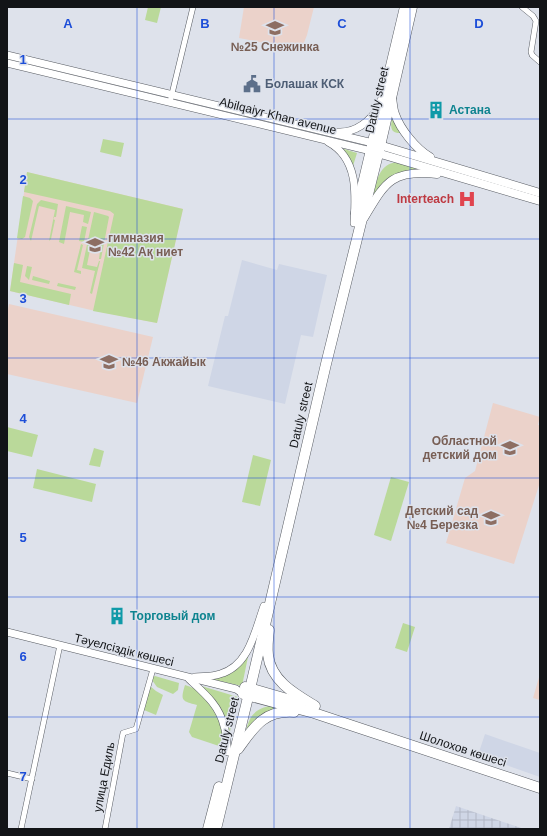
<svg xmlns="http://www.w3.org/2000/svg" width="547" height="836" font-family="Helvetica,sans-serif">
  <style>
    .built { fill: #cfd6e6 }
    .industrial { fill: url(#industrial-grid) }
    .education { fill: #ebd2ca }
    .green { fill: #bad99a }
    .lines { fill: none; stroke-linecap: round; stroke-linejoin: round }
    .street-casing { stroke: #575b62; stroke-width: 6 }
    .secondary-casing { stroke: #575b62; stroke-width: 8 }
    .primary-casing { stroke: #575b62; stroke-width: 9 }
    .highway-casing { stroke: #575b62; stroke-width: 11 }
    .street { stroke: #fff; stroke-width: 5 }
    .secondary { stroke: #fff; stroke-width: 7 }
    .primary { stroke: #fff; stroke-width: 8 }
    .highway { stroke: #fff; stroke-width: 10 }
    .grid { fill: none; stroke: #1d4ed8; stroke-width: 1; stroke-opacity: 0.55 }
    .labels { text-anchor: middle; stroke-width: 3; stroke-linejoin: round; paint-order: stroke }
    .education-label { font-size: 12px; font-weight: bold; fill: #785e54; stroke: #dee2eb; text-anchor: start }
    .service-label { font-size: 12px; font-weight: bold; fill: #4e5e75; stroke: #dee2eb; text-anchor: start }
    .street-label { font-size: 12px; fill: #121417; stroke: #dee2eb }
    .culture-label { font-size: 12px; font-weight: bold; fill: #0d838f; stroke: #dee2eb; text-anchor: start }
    .health-label { font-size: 12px; font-weight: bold; fill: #be3a42; stroke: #dee2eb; text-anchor: end }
    .grid-label { font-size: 13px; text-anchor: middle; font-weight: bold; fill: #1d4ed8; stroke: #dee2eb; stroke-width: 3; stroke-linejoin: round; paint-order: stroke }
  </style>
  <defs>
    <pattern id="industrial-grid" width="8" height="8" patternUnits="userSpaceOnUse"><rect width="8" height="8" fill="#cfd6e6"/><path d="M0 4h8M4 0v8" fill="none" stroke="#b1b7c5"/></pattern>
  </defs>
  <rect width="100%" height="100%" fill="#dee2eb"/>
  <g class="built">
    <polygon points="242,260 277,270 279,264 327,275 313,337 301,335 285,404 208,386 225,316 228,316"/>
    <polygon points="485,734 540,753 540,777 478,755"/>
  </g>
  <polygon class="industrial" points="456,806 524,829 449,829"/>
  <g class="education">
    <polygon points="244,7 314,7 307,35 301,50 239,38"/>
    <polygon points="27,172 183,209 157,323 91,310 10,291"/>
    <polygon points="9,304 153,337 137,403 7,374 7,314"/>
    <polygon points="493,403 540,417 538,425 540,425 540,482 514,564 446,543 465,478 475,471"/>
    <polygon points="540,674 540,700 533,698"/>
  </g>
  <g class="green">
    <polygon points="148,7 161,7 157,23 145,20"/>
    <path d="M393,114L401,133C388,134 391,123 393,114Z"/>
    <polygon points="103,139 124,143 121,157 100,152"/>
    <polygon points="341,148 357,153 353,166 348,155"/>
    <path d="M398,162L429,171H412L373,197C376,182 379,163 398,162Z"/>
    <polygon points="27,172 183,209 157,323 93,311 114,214 110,211 24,192"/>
    <polygon points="23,196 30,198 33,201 25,237 22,239 17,238"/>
    <polygon points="41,200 58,204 56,217 53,217 53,219 55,220 51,239 49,241 55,210 39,206 31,241 29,237 37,204"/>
    <polygon points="66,206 91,212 88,224 83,222 84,215 70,212 64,244 59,242"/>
    <polygon points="94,212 108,216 109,217 101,259 99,259 100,252 90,250 87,265 97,267 99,261 100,261 92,294 90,293 95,271 82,268"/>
    <polygon points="82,226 87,227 84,242 79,241"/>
    <polygon points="81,244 83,245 77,270 81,271 81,274 74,272"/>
    <polygon points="14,263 23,265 20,282 71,294 69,305 10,291"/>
    <polygon points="27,266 32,267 29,280 25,276"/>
    <polygon points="33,276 50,281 49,284 32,280"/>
    <polygon points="58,283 76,287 75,290 57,286"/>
    <polygon points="7,427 38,435 32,457 7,451"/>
    <polygon points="94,448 104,451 100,467 89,465"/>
    <polygon points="253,455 271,460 260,506 242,502"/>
    <polygon points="37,469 96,484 92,502 33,488"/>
    <polygon points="391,477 409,482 391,541 374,535"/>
    <polygon points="403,623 415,627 407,652 395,648"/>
    <polygon points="249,652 242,686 206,678 213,678"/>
    <polygon points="155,676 179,683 178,690 173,694 157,687 152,680 152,677"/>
    <path d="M185,685C191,687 197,689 202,694C215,706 226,728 222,747L192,737L189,732L197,705C182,701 180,701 185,685Z"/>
    <polygon points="198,685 238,697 228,740 227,727"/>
    <polygon points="150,686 156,691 163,695 156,715 144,710"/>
    <path d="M270,706L283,710L244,737C249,720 250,710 270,706Z"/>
  </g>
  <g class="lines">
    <g class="street-casing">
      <g id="street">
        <polyline points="522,7 533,16 536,21 531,52 532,55 540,62"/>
        <polyline points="170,102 193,7"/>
        <polyline points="7,773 32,779"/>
        <polyline points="21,829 60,645"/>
        <polyline points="105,829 123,733 136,729 153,669"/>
      </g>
    </g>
    <g class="secondary-casing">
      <g id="secondary">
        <polyline points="7,55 373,143"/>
        <polyline points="7,63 371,151"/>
        <path d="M338,132C357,133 370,121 380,106"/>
        <path d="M328,142C358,158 356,193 354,223"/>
        <polyline points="7,632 236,689 243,694"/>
        <path d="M195,677C204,676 212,677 220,674C249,666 255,631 264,606"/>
        <path d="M189,679C204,693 219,705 224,726C227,734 226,743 228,752"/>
      </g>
    </g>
    <g class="primary-casing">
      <g id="primary">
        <path d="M392,98C393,103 393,109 395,114C400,129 416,149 430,157"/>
        <polyline points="376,144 540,193"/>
        <polyline points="374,152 540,201"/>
        <path d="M364,218C385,183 391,169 437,174"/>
      </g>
    </g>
    <g class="highway-casing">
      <g id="highway">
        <polyline points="356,213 405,7"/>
        <path d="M269,630C268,638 267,647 268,655C271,681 295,694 315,706"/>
        <polyline points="245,687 301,703"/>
        <polyline points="243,694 314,713 540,788"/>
        <path d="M238,749C254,727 264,710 294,712"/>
        <polyline points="208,829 219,787"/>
        <polyline points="216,829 250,689 326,364 380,146 412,7"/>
      </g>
    </g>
    <use href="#street" class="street"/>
    <use href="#secondary" class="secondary"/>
    <use href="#primary" class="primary"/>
    <use href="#highway" class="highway"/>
  </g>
  <path class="grid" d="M137,7V829M274,7V829M410,7V829M7,119H540M7,239H540M7,358H540M7,478H540M7,597H540M7,717H540"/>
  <defs>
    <g id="school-bare" transform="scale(1.38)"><path d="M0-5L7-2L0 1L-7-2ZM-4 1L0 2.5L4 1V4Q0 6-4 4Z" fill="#8d6e63" stroke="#dee2eb" stroke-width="2.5" paint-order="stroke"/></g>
    <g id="civic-bare" transform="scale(1.38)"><path d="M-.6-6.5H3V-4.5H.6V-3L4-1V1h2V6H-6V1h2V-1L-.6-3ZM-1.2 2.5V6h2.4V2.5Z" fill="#5c6f8a" stroke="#dee2eb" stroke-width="2.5" paint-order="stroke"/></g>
    <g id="building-bare" transform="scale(1.38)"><path d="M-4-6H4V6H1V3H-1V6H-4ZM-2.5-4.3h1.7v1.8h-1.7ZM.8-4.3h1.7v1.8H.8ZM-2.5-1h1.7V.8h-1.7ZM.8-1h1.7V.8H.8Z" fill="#0f9aa8" stroke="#dee2eb" stroke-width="2.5" paint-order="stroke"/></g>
    <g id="hospital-bare" transform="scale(1.38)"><path d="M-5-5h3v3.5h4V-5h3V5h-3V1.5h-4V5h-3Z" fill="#e0444e" stroke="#dee2eb" stroke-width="2.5" paint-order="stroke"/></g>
  </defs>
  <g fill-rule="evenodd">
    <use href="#school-bare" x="275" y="28"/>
    <use href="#civic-bare" x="252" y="84"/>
    <use href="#building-bare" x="436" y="110"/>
    <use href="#hospital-bare" x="467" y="199"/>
    <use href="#school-bare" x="95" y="245"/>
    <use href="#school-bare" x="109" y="362"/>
    <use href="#school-bare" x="510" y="448"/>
    <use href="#school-bare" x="491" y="518"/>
    <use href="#building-bare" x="117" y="616"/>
  </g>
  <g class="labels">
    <g class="education-label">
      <text x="275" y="51" text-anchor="middle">№25 Снежинка</text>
      <text x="108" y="242">гимназия<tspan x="108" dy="14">№42 Ақ ниет</tspan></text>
      <text x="122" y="366">№46 Акжайык</text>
      <text x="497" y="445" text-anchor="end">Областной<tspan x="497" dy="14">детский дом</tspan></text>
      <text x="478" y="515" text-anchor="end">Детский сад<tspan x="478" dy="14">№4 Березка</tspan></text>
    </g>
    <g class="service-label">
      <text x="265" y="88">Болашак КСК</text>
    </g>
    <g class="street-label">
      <text transform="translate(377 100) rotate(-77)" y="4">Datuly street</text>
      <text transform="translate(278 116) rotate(14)" y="4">Abilqaiyr Khan avenue</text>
      <text transform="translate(301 415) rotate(-77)" y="4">Datuly street</text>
      <text transform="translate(124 650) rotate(14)" y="4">Тәуелсіздік көшесі</text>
      <text transform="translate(227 730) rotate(-76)" y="4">Datuly street</text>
      <text transform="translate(463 749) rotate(18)" y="4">Шолохов көшесі</text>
      <text transform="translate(104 777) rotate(-79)" y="4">улица Едиль</text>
    </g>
    <g class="culture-label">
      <text x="449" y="114">Астана</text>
      <text x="130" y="620">Торговый дом</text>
    </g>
    <g class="health-label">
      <text x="454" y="203">Interteach</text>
    </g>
  </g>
  <g class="grid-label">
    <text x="68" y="28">A</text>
    <text x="205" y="28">B</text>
    <text x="342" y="28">C</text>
    <text x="479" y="28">D</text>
    <text x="23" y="64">1</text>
    <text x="23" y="184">2</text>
    <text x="23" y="303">3</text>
    <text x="23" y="423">4</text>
    <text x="23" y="542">5</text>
    <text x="23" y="661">6</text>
    <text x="23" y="781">7</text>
  </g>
  <rect width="547" height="836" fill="none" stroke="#121417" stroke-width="16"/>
</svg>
